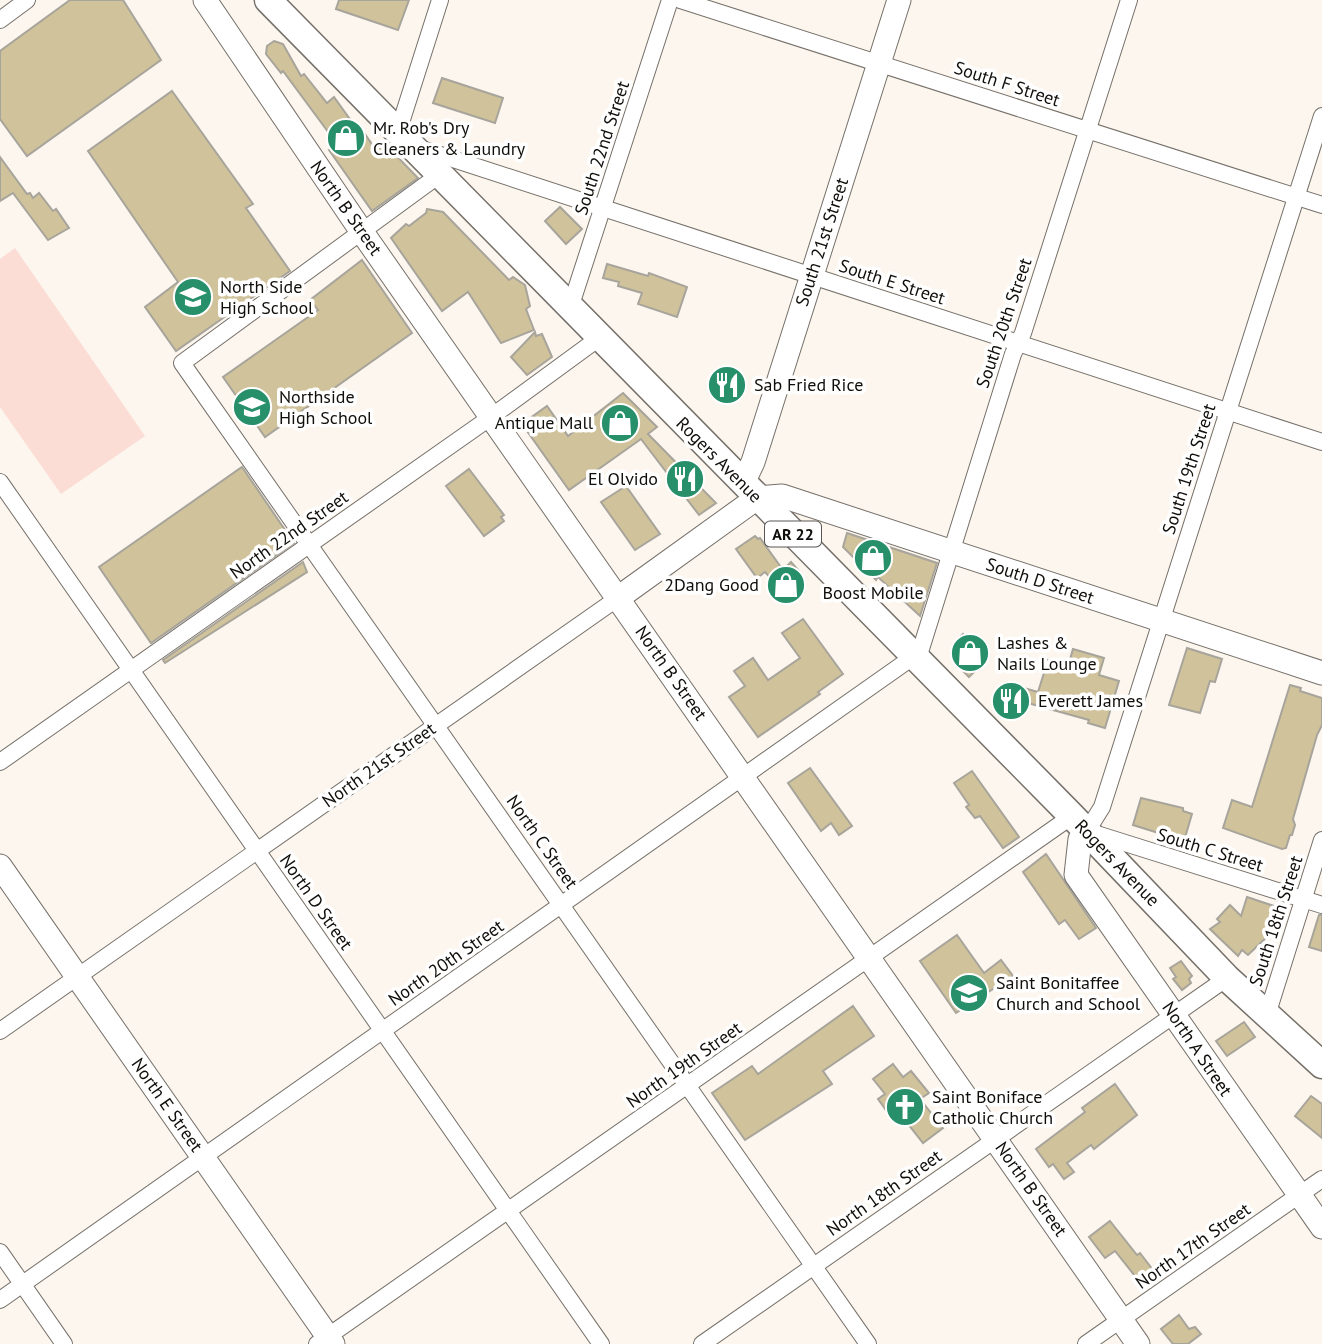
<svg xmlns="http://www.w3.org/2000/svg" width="1322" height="1344" font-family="'PT Sans',sans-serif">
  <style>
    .green { fill: #fbddd6 }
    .building { fill: #d0c29a; stroke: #a7a49b; stroke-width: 2 }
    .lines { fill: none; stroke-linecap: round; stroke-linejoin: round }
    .street-casing { stroke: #757069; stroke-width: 18 }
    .secondary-casing { stroke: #757069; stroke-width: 25 }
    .primary-casing { stroke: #757069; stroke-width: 29 }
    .street { stroke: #fff; stroke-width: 16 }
    .secondary { stroke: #fff; stroke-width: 23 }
    .primary { stroke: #fff; stroke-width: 26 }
    .labels { text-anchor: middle; stroke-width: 7; stroke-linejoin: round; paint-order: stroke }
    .shield { fill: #fff; stroke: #585654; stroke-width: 2 }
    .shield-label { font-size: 16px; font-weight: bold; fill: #100e0b }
    .street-label { font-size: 18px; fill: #100e0b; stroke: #fff }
    .poi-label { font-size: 18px; fill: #100e0b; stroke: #fff; text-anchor: start }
  </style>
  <rect width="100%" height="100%" fill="#fdf6ee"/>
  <polygon class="green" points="15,248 145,436 61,494 0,407 0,259"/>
  <g class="building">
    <polygon points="70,0 123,0 161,60 27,156 0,119 0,51"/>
    <polygon points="339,0 409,0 398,30 336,9"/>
    <polygon points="274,41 283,44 301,76 304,74 327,103 334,97 357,129 360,127 376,150 385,144 418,178 372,211 329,150 337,144 283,71 281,73 266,54 267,46"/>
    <polygon points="442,78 503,98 495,123 433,103"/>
    <polygon points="172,91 253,204 246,208 290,271 176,351 145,307 178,282 88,151"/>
    <polygon points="0,157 27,194 30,193 33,198 39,193 53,211 56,209 69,228 48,240 13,193 0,201"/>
    <polygon points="560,207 582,229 566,244 545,221"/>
    <polygon points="427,209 443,212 509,280 513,277 525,285 530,306 526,309 534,330 501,343 468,292 442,311 391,238 406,224 409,226 426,213"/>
    <polygon points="362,260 412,333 265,437 223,377 318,310 310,300"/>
    <polygon points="607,264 648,276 649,273 687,287 677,317 638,304 642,293 618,286 619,282 603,278"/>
    <polygon points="535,332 536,336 542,334 552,357 527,375 511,357"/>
    <polygon points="718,369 744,378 737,401 710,392"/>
    <polygon points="623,393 657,427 648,434 716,503 699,515 641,439 569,490 522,424 547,406 568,436"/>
    <polygon points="242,467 294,543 151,643 99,567"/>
    <polygon points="469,469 504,515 501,517 504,521 484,536 446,486"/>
    <polygon points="626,486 660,534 635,550 601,502"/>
    <polygon points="847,533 937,563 920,616 878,577 876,580 843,547"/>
    <polygon points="755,536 758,539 760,538 783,570 791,562 799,571 791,579 804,592 793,602 765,572 757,578 736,549"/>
    <polygon points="303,562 307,572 165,663 163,660"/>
    <polygon points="803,619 843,674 818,692 820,694 758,737 729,697 745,686 734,671 753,658 768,680 800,658 782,633"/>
    <polygon points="963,634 988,658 969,677 961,669 970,660 953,645"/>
    <polygon points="1187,648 1222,659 1215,682 1210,681 1200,713 1169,705"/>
    <polygon points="1073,649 1104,658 1099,675 1119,681 1105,728 1088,723 1089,720 1017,700 1013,714 998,709 1006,683 1038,692 1048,660 1068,666"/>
    <polygon points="1290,685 1301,688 1300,691 1322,698 1322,725 1317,735 1293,819 1295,825 1292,835 1290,835 1286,848 1282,849 1223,828 1232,800 1252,807"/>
    <polygon points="810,768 852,826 839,835 831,823 821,831 788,783"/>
    <polygon points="972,771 1019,837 1003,848 980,816 975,818 966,807 969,805 954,783"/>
    <polygon points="1141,798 1183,808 1183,811 1192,814 1184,841 1133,825"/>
    <polygon points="1046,854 1096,928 1079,939 1065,920 1059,924 1023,872"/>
    <polygon points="1247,897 1277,907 1270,930 1272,932 1248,955 1242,950 1238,956 1210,929 1220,922 1217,919 1230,905 1241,916"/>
    <polygon points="1319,915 1322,915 1322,951 1309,947"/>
    <polygon points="957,935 984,973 1001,960 1013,976 956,1013 920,961"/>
    <polygon points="1181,961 1192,976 1189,979 1191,983 1182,990 1173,979 1176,977 1170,968"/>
    <polygon points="853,1006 874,1036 823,1071 832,1084 745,1140 712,1093 752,1066 758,1074"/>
    <polygon points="1244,1022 1255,1037 1227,1056 1216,1041"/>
    <polygon points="893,1064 903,1077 911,1071 929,1093 920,1099 943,1128 923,1143 900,1114 893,1120 878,1099 885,1094 873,1079"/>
    <polygon points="1115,1084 1137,1115 1094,1149 1091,1145 1067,1163 1074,1172 1064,1179 1053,1164 1049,1167 1036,1149 1085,1112 1082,1108"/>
    <polygon points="1311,1096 1322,1104 1322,1138 1295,1116"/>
    <polygon points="1110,1221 1137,1255 1140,1253 1153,1270 1139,1281 1115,1251 1105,1258 1089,1237"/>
    <polygon points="1179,1315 1189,1329 1195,1327 1201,1334 1188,1344 1173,1344 1161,1329"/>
  </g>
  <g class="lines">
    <g class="street-casing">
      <g id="street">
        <polyline points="680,0 1322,205"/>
        <polyline points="0,20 27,0"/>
        <polyline points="1322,116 1102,807 1087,831 1322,905"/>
        <polyline points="398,132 440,0"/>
        <polyline points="419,148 1322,442"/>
        <polyline points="439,175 182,363 868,1344"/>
        <polyline points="570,308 670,0"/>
        <polyline points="0,482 601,1344"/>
        <polyline points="0,762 491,417 599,338"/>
        <polyline points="1267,1015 1322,840"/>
        <polyline points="0,1031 618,598"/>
        <polyline points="0,1252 64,1344"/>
        <polyline points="0,1300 920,652 1013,354 1023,333 1129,0"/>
        <polyline points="317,1344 1072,816"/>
        <polyline points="702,1344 1227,978"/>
        <polyline points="1086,1344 1322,1179"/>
      </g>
    </g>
    <g class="secondary-casing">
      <g id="secondary">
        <polyline points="205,0 362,232 1138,1344"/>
        <polyline points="743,483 753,462 899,0"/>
        <polyline points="618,598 757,498 782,496 1322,673"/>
        <polyline points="1087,831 1080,839 1076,875 1322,1227"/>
        <polyline points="0,866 333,1344"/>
      </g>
    </g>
    <g class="primary-casing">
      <polyline id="primary" points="268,0 1072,816 1227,978 1322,1065"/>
    </g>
    <use href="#street" class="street"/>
    <use href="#secondary" class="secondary"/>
    <use href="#primary" class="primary"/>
  </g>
  <defs>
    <g id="shop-disc" transform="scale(2.0125)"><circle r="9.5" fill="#288f6b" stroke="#fff"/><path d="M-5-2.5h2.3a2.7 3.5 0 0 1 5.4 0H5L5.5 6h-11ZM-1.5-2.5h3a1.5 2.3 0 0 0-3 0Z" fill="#fff"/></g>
    <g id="school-disc" transform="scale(2.0125)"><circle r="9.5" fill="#288f6b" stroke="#fff"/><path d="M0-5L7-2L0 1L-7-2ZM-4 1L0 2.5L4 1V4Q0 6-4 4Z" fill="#fff"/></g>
    <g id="restaurant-disc" transform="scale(2.0125)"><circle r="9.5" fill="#288f6b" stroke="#fff"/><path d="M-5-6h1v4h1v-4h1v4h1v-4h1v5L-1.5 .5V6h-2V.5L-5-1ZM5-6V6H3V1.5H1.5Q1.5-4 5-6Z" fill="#fff"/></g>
    <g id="church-disc" transform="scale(2.0125)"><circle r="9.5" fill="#288f6b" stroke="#fff"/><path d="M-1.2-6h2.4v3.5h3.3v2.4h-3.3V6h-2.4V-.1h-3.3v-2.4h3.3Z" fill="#fff"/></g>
  </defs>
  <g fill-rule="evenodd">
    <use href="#shop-disc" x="346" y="138"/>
    <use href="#school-disc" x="193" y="297"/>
    <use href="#restaurant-disc" x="727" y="385"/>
    <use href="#school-disc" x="252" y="407"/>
    <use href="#shop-disc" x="620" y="423"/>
    <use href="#restaurant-disc" x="685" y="479"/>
    <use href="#shop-disc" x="873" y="558"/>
    <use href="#shop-disc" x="786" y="585"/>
    <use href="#shop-disc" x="970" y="653"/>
    <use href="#restaurant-disc" x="1011" y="701"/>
    <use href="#school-disc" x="969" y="993"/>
    <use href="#church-disc" x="905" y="1107"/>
  </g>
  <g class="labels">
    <rect class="shield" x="765" y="521.5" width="56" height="25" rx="5"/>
    <g class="shield-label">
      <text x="793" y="540">AR 22</text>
    </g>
    <g class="street-label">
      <text transform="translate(1007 84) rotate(18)" y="6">South F Street</text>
      <text transform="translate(602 148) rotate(-72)" y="6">South 22nd Street</text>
      <text transform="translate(346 208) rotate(55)" y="6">North B Street</text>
      <text transform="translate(822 242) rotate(-72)" y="6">South 21st Street</text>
      <text transform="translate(892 282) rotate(18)" y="6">South E Street</text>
      <text transform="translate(1004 323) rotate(-71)" y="6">South 20th Street</text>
      <text transform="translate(719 460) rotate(45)" y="6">Rogers Avenue</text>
      <text transform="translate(1189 469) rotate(-72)" y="6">South 19th Street</text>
      <text transform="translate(289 535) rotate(-35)" y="6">North 22nd Street</text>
      <text transform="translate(1040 581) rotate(18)" y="6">South D Street</text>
      <text transform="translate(671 673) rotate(55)" y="6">North B Street</text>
      <text transform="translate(379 765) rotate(-35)" y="6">North 21st Street</text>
      <text transform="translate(542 842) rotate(55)" y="6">North C Street</text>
      <text transform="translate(1210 850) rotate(17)" y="6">South C Street</text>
      <text transform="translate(1117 863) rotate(46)" y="6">Rogers Avenue</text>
      <text transform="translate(316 902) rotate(55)" y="6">North D Street</text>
      <text transform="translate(1276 921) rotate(-72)" y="6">South 18th Street</text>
      <text transform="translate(446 963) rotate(-35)" y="6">North 20th Street</text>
      <text transform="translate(1197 1049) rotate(56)" y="6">North A Street</text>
      <text transform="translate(684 1065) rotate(-35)" y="6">North 19th Street</text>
      <text transform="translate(167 1105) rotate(55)" y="6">North E Street</text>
      <text transform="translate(1031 1189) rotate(55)" y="6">North B Street</text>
      <text transform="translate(884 1193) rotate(-35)" y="6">North 18th Street</text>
      <text transform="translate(1193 1246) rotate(-35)" y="6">North 17th Street</text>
    </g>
    <g class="poi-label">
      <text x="373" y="134">Mr. Rob's Dry<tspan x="373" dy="21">Cleaners &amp; Laundry</tspan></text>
      <text x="220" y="293">North Side<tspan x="220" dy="21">High School</tspan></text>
      <text x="754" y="391">Sab Fried Rice</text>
      <text x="279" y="403">Northside<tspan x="279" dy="21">High School</tspan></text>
      <text x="593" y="429" text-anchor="end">Antique Mall</text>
      <text x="658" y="485" text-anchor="end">El Olvido</text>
      <text x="759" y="591" text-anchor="end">2Dang Good</text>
      <text x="873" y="599" text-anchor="middle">Boost Mobile</text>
      <text x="997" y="649">Lashes &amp;<tspan x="997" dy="21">Nails Lounge</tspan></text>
      <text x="1038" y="707">Everett James</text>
      <text x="996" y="989">Saint Bonitaffee<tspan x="996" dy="21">Church and School</tspan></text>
      <text x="932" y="1103">Saint Boniface<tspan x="932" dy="21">Catholic Church</tspan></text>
    </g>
  </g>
</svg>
